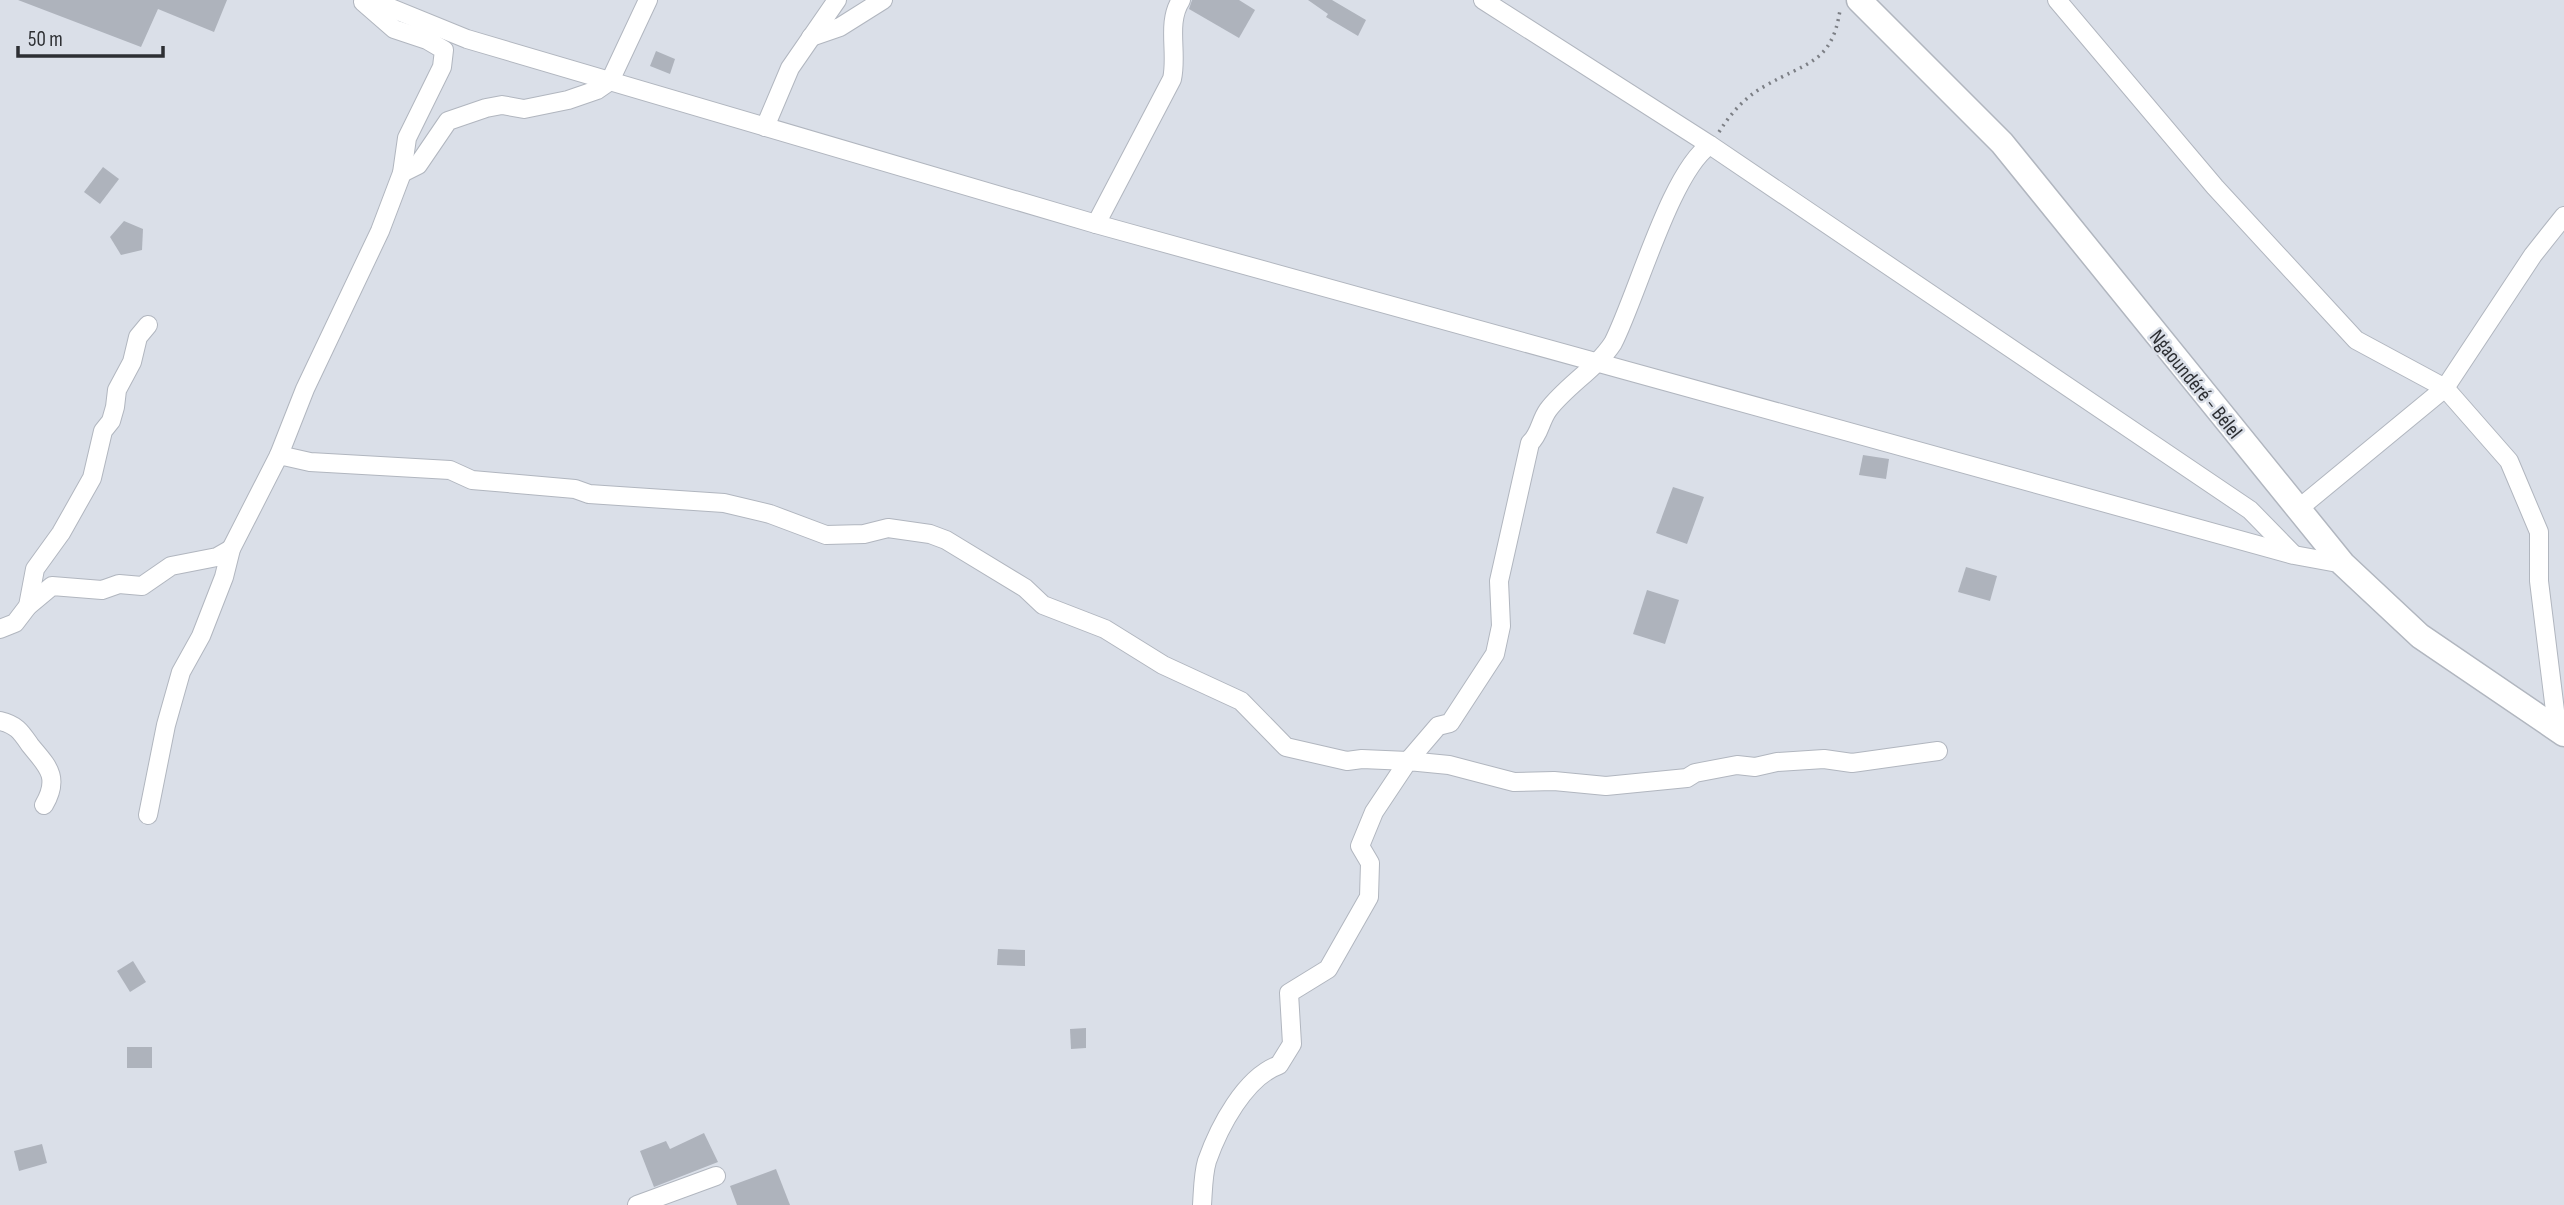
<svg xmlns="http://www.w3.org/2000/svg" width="2564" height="1205" font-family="'Sofia Sans Condensed',sans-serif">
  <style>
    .building { fill: #aeb3bc }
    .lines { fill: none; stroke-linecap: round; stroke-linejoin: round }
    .street-casing { stroke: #b1b6bf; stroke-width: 20 }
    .secondary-casing { stroke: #b1b6bf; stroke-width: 27 }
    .path { stroke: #7c7f85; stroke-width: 3.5; stroke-dasharray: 2 5; stroke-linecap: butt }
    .street { stroke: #fff; stroke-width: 18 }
    .secondary { stroke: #fff; stroke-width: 24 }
    .labels { text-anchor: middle; stroke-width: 5; stroke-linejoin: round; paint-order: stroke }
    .street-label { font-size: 21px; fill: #2d2f33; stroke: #dadfe8 }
  </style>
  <rect width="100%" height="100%" fill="#dadfe8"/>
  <g class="building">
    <polygon points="18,0 227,0 214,32 158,9 141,47"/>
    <polygon points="1192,0 1239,0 1255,10 1239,38 1189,9"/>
    <polygon points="1308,0 1332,0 1366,20 1358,36 1326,17 1328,14"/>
    <polygon points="656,51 675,59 670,74 650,66"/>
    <polygon points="103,167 119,179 100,204 84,192"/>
    <polygon points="124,221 143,229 142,250 121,255 110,237"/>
    <polygon points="1863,455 1889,459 1886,479 1859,475"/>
    <polygon points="1673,487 1704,497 1687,544 1656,533"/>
    <polygon points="1966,567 1997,576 1990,601 1958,592"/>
    <polygon points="1647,590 1679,600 1665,644 1633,634"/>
    <polygon points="998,949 1025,950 1025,966 997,965"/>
    <polygon points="133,961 146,982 130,992 117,971"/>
    <polygon points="1086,1028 1086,1048 1071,1049 1070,1029"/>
    <rect x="127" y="1047" width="25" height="21"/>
    <polygon points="704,1133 718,1162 654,1187 640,1151 666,1141 670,1149"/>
    <polygon points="42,1144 47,1163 19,1171 14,1151"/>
    <polygon points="776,1169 790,1205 737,1205 730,1186"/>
  </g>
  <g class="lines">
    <g class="street-casing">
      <g id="street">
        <polyline points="371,0 467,39 1096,224 2294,555 2343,564"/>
        <polyline points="1483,0 1710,145 2250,510 2293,554"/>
        <polyline points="2057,0 2215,187 2356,340 2445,388 2509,461 2539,532 2539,581 2557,727"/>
        <polyline points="811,37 840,27 883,0"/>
        <polyline points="765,127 790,68 837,0"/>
        <polyline points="402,173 418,165 448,121 486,108 502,105 524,109 568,100 597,90 610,81 648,0"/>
        <path d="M1096,224L1172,79C1178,53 1166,23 1181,0"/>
        <polyline points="279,455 305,389 380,231 402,173 407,138 442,67 444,50 427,40 394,29 363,2"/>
        <polyline points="2297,510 2445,388 2533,255 2564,216"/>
        <polyline points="28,606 52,586 102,590 119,584 142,586 171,566 217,557 231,549"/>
        <polyline points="0,629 15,623 28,606 35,569 61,533 92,478 103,431 111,421 115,407 117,390 132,362 138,337 148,325"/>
        <path d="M0,721C17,725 21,732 30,745C46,765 61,776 44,805"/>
        <path d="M148,815L166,725L181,672L201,636L224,577L231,549L279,455L310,462L450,470L472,480L575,489L589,494L724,503L770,514L826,535L864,534L888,528L930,534L946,540L1025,588L1043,605L1105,629L1163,665L1241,701L1286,747L1347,761L1362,759L1408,761L1438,726L1450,723L1495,654L1501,626L1499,581L1530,443C1540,434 1540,421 1548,410C1567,385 1596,369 1613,343C1637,296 1671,171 1710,145"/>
        <polyline points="637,1205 716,1176"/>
        <path d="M1202,1205C1203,1191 1203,1174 1207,1161C1219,1127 1245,1077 1279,1065L1292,1044L1289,993L1328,969L1369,897L1370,863L1360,846L1374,812L1408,761L1449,765L1514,782L1554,781L1606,786L1687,778L1695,773L1737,765L1755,767L1777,762L1824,759L1852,763L1938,751"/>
      </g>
    </g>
    <g class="secondary-casing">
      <polyline id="secondary" points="1859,0 2002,143 2343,564 2420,636 2564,734"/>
    </g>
    <path class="path" d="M1719,132C1731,113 1745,97 1765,86C1806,62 1832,64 1840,10"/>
    <use href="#street" class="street"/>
    <use href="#secondary" class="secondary"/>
  </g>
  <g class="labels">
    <g class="street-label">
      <text transform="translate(2196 384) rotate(51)" y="7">Ngaoundéré - Bélel</text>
    </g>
  </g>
  <path d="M18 46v10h145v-10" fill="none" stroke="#2d2f33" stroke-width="3.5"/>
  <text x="28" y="46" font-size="21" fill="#2d2f33" stroke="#dadfe8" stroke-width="5" paint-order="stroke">50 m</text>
</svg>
